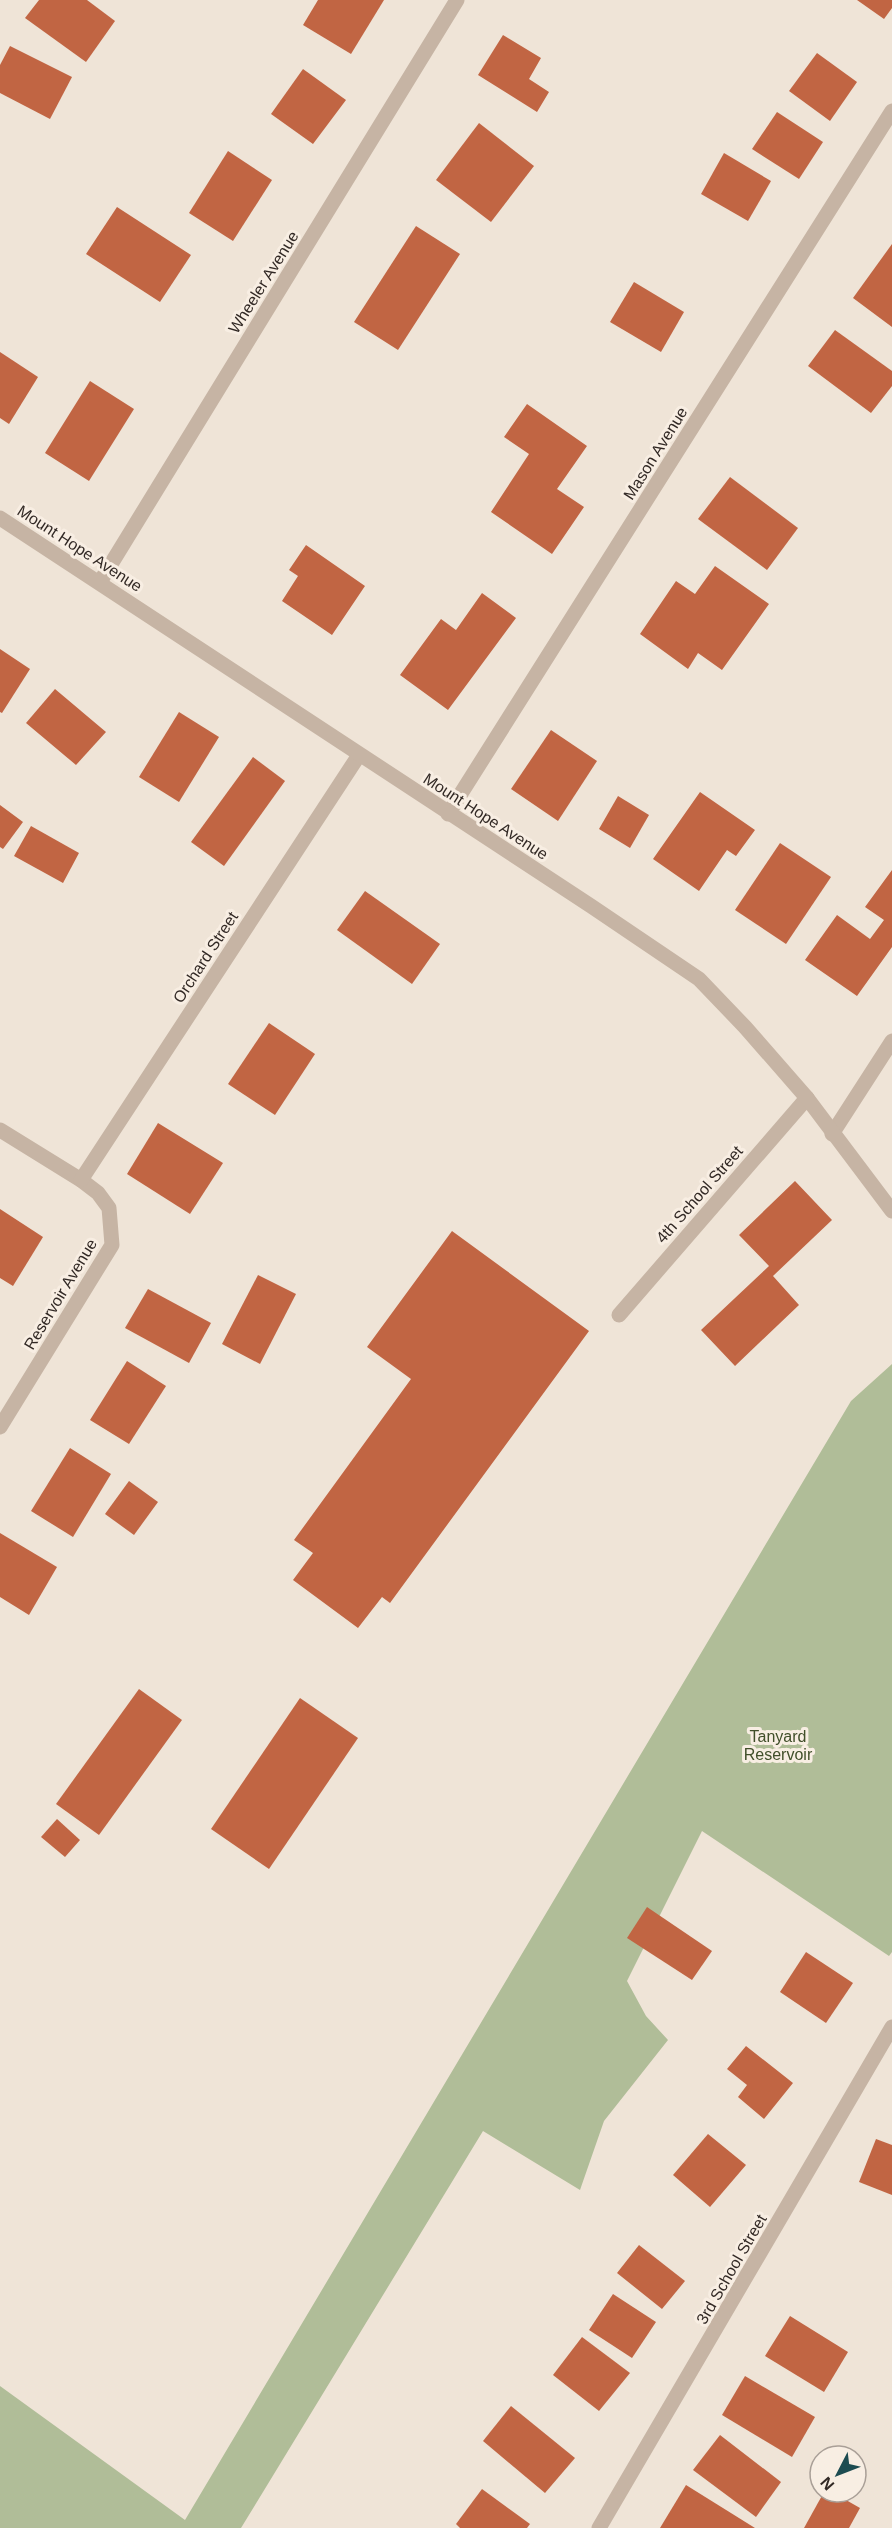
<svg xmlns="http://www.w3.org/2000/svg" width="892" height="2528" font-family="Helvetica,sans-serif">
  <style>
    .green { fill: #b0bd98 }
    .building { fill: #c16543 }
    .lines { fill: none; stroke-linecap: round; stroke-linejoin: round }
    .minor { stroke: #c6b4a4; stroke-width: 15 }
    .tertiary { stroke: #c6b4a4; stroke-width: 15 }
    .labels { text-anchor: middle; stroke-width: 6; stroke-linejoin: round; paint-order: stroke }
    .street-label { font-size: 16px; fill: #322925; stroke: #f8eee3 }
    .park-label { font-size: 16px; fill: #414f2a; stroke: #f8eee3 }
  </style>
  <rect width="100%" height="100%" fill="#efe4d7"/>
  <polygon class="green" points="892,1364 892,1952 889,1956 702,1831 627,1981 646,2016 668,2040 604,2121 580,2190 483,2131 241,2528 0,2528 0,2386 185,2520 851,1401"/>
  <g class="building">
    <polygon points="39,0 87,0 115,21 86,62 25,18"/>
    <polygon points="318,0 384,0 351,54 303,25"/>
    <polygon points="857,0 892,0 892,8 884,19"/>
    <polygon points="503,35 541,58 529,79 549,92 537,112 478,75"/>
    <polygon points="10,46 72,77 50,119 0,93 0,65"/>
    <polygon points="817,53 857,82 830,121 789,91"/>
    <polygon points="303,69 346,100 313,144 271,114"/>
    <polygon points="777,112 823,142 799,179 752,149"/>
    <polygon points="479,123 534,166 491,222 436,180"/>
    <polygon points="228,151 272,180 233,241 189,213"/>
    <polygon points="724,153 771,181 748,221 701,194"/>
    <polygon points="117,207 191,255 160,302 86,254"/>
    <polygon points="416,226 460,254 398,350 354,322"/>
    <polygon points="892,244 892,327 853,298"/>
    <polygon points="634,282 684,312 661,352 610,322"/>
    <polygon points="835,330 892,371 892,386 871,413 808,366"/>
    <polygon points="0,352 38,377 9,424 0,418"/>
    <polygon points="90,381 134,409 89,481 45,453"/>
    <polygon points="527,404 587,446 557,489 584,507 552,554 491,512 529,454 504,437"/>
    <polygon points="730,477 798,528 767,570 698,519"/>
    <polygon points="306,545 365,586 332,635 282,601 298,576 289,570"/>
    <polygon points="715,566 769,604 722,670 698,653 688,669 640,634 676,581 695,594"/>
    <polygon points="482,593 516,618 448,710 400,675 441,619 456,630"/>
    <polygon points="0,649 30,669 2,713 0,712"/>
    <polygon points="55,689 106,732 76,765 26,723"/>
    <polygon points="179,712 219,737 179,802 139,777"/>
    <polygon points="551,730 597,761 558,821 511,789"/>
    <polygon points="253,757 285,781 224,866 191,842"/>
    <polygon points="700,792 755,830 736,856 727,850 699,891 653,859"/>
    <polygon points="618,796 649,815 630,848 599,829"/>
    <polygon points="0,805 23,822 3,849 0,847"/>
    <polygon points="31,826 79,853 63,883 14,856"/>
    <polygon points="780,843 831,877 786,944 735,910"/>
    <polygon points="892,870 892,947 857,996 805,960 837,915 870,939 884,920 865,907"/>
    <polygon points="365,891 440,944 412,984 337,930"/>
    <polygon points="269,1023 315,1054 275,1115 228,1084"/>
    <polygon points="158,1123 223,1163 190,1214 127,1174"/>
    <polygon points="795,1181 832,1220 773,1276 799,1305 735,1366 701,1330 769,1266 739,1235"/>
    <polygon points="0,1209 43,1237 13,1286 0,1278"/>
    <polygon points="452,1231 589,1331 390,1603 382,1597 358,1628 293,1580 313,1553 294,1540 411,1379 367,1347"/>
    <polygon points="258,1275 296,1294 260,1364 222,1344"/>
    <polygon points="148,1289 211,1323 189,1363 125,1328"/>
    <polygon points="127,1361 166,1386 129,1444 90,1420"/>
    <polygon points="70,1448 111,1474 73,1537 31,1511"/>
    <polygon points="129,1481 158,1502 134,1535 105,1514"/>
    <polygon points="0,1533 57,1567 29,1615 0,1597"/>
    <polygon points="139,1689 182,1720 99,1835 56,1804"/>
    <polygon points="300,1698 358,1738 269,1869 211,1829"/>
    <polygon points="57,1819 80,1840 65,1857 41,1837"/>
    <polygon points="647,1907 712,1951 692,1980 627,1938"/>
    <polygon points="806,1952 853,1983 826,2023 780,1992"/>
    <polygon points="746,2046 793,2083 764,2119 738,2097 747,2085 727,2069"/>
    <polygon points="708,2134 746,2165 710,2207 673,2175"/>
    <polygon points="876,2139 892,2145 892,2195 859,2182"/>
    <polygon points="639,2245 685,2281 662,2309 617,2273"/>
    <polygon points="613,2294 656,2322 632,2358 589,2330"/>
    <polygon points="790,2316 848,2352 824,2392 765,2356"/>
    <polygon points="582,2337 630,2373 599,2411 553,2375"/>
    <polygon points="745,2376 815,2417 792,2457 722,2415"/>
    <polygon points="511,2406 575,2458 545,2493 483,2441"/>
    <polygon points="720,2435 781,2482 756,2517 693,2470"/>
    <polygon points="686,2485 755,2528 660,2528"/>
    <polygon points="482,2489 530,2524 527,2528 460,2528 456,2524"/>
    <polygon points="824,2492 832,2492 860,2508 849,2528 804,2528"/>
  </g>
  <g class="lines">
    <g class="minor">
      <polyline points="100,582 457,0"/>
      <polyline points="448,814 892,111"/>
      <polyline points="0,1130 81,1180 98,1193 109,1208 112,1245 0,1427"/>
      <polyline points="832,1134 892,1041"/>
      <polyline points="81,1180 359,755"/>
      <polyline points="619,1315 807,1098"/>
      <polyline points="599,2528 892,2027"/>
    </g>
    <polyline class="tertiary" points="0,518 591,906 699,979 745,1027 807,1098 892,1211"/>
  </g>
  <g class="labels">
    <g class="street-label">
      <text transform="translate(263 282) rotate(-58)" y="6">Wheeler Avenue</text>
      <text transform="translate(655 453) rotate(-58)" y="6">Mason Avenue</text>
      <text transform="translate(80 548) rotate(33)" y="6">Mount Hope Avenue</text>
      <text transform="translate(486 816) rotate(33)" y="6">Mount Hope Avenue</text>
      <text transform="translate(205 957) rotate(-57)" y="6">Orchard Street</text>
      <text transform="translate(699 1194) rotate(-49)" y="6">4th School Street</text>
      <text transform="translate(60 1294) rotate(-59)" y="6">Reservoir Avenue</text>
      <text transform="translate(731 2269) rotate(-60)" y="6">3rd School Street</text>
    </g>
    <g class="park-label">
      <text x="778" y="1742">Tanyard<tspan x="778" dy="18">Reservoir</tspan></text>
    </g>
  </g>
  <g transform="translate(838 2474) rotate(228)"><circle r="28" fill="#f8eee3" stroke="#a99f97" stroke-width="1.5"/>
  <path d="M0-4.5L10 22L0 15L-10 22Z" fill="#1d4c51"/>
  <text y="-9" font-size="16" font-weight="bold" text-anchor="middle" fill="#322925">N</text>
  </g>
</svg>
